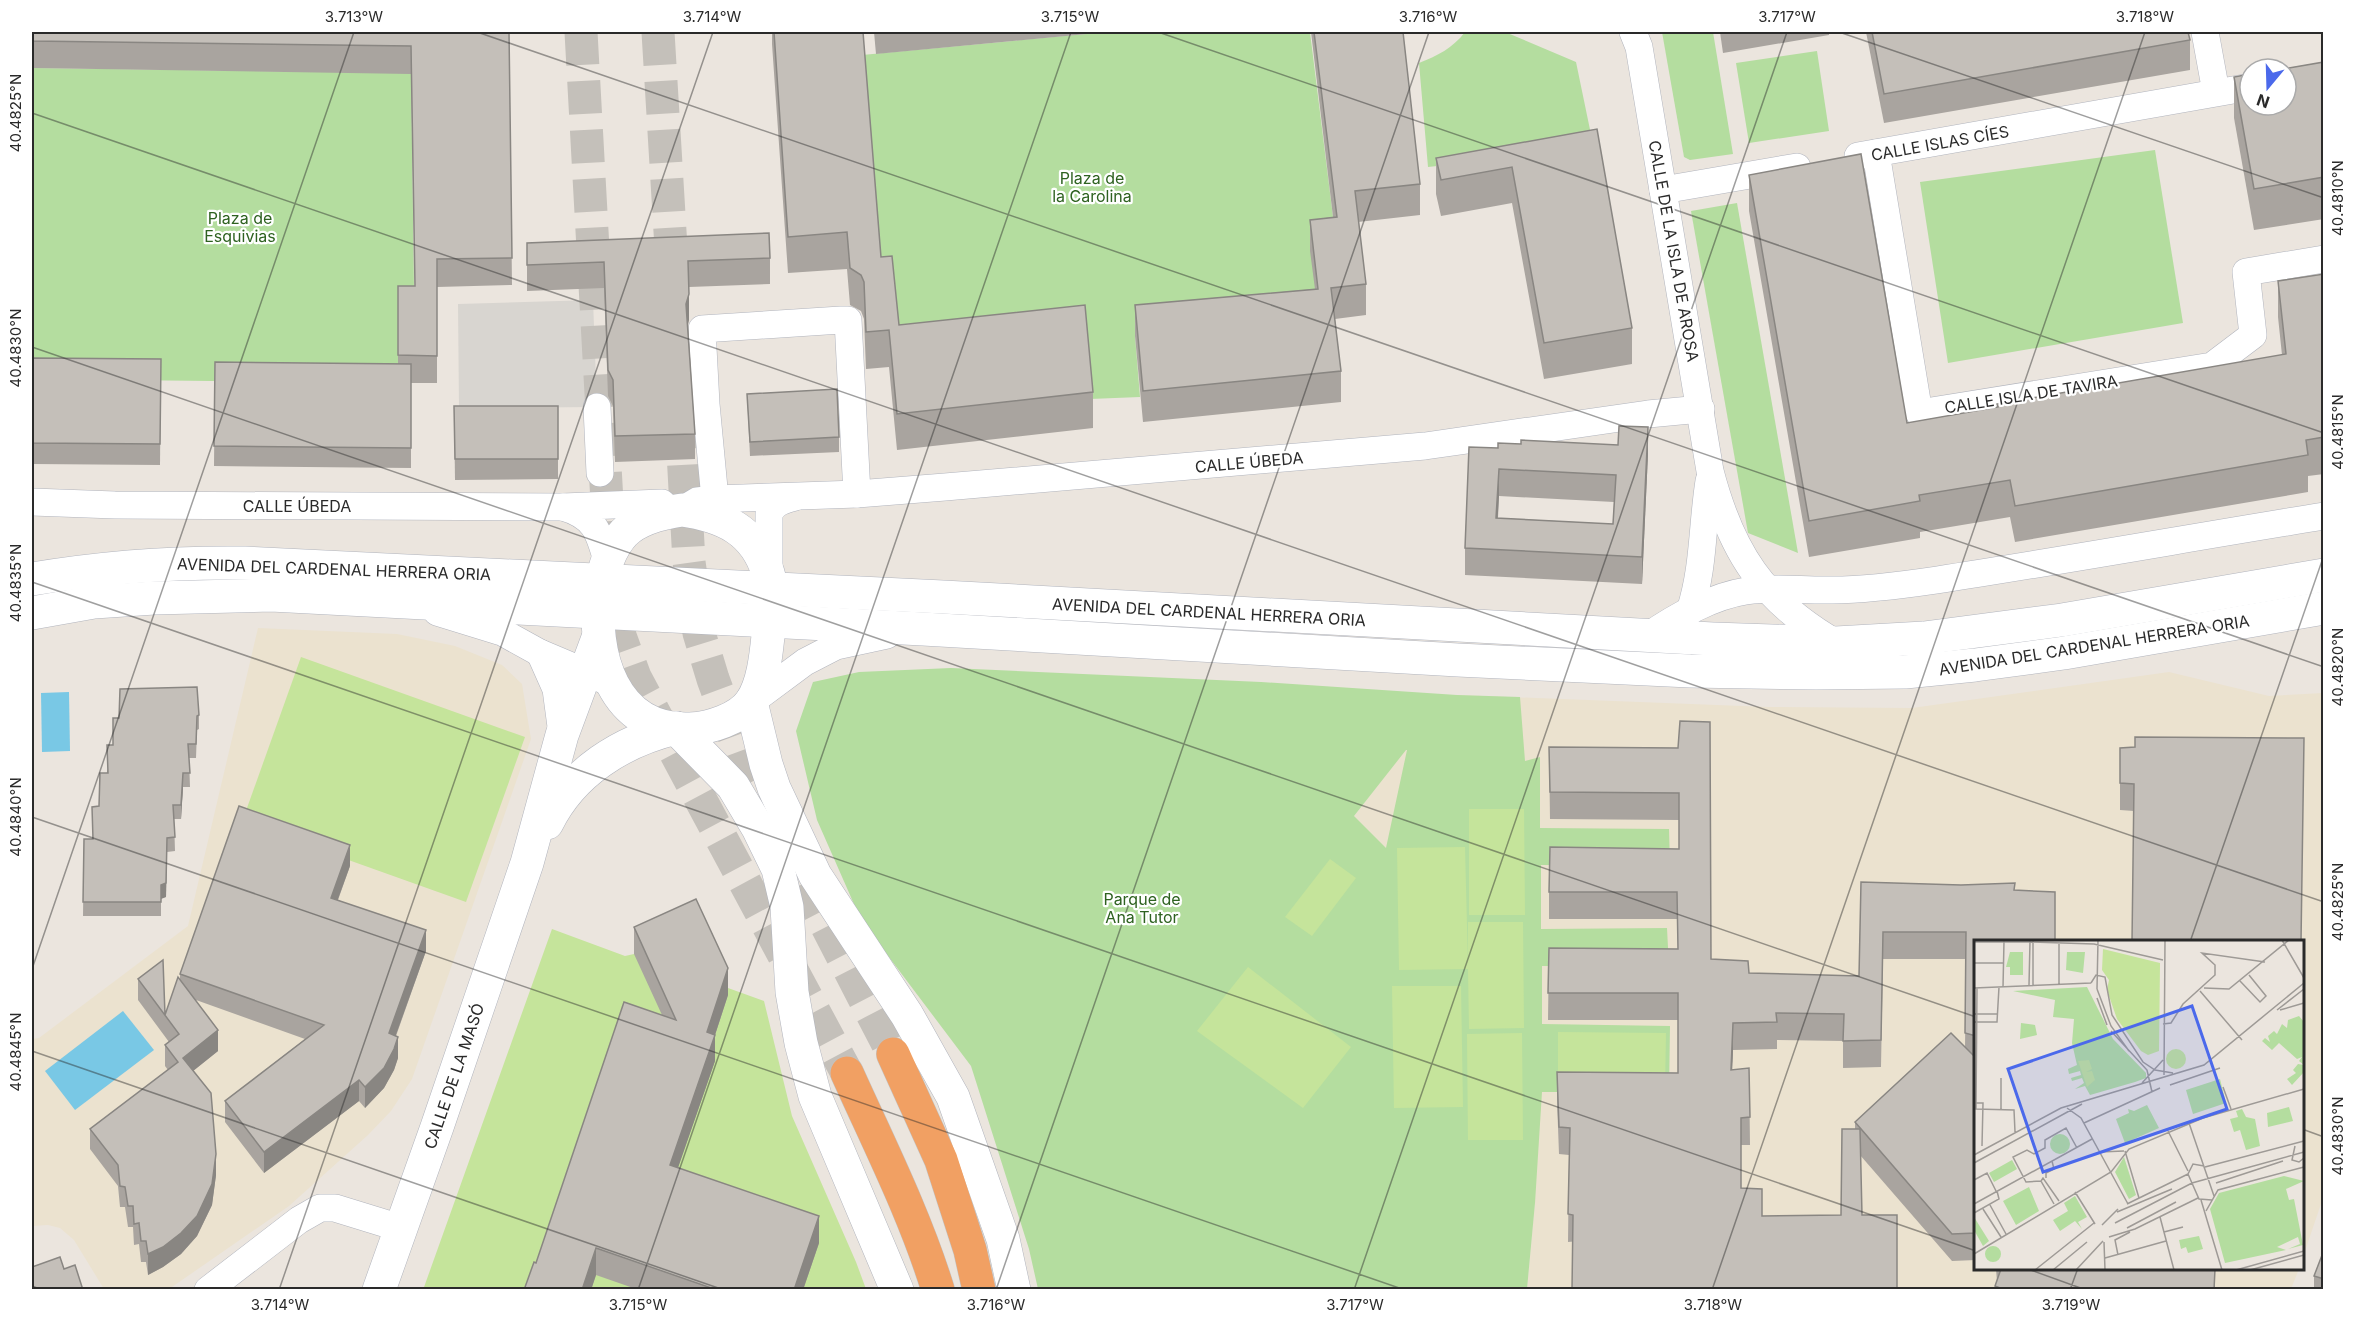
<svg xmlns="http://www.w3.org/2000/svg" width="2355" height="1321" font-family="Inter,sans-serif">
  <style>
    .education { fill: #ebe2cf }
    .green { fill: #b4dd9f; fill-rule: evenodd }
    .pitch { fill: #c5e49b }
    .plaza { fill: #d8d5d0 }
    .water { fill: #79c8e5 }
    .lines { fill: none; stroke-linecap: round; stroke-linejoin: round }
    .highway-tunnel { stroke: #c4c0ba; stroke-width: 33; stroke-dasharray: 33 16; stroke-linecap: butt }
    .street-casing { stroke: #b1b4bd; stroke-width: 28 }
    .secondary-casing { stroke: #b1b4bd; stroke-width: 34 }
    .highway-casing { stroke: #c3c3c3; stroke-width: 34 }
    .street { stroke: #fff; stroke-width: 27 }
    .secondary { stroke: #fff; stroke-width: 33 }
    .highway { stroke: #f1a063; stroke-width: 33 }
    .wall { fill: #a9a49f; fill-rule: evenodd }
    .shaded-wall { fill: #898682 }
    .building { fill: #c4bfb9; stroke: #898682; stroke-width: 1.5; fill-rule: evenodd }
    .ticks { fill: none; stroke: #2a2a2a; stroke-width: 1.5; stroke-opacity: 0.45 }
    .labels { text-anchor: middle; stroke-width: 4.5; stroke-linejoin: round; paint-order: stroke }
    .street-label { font-size: 16px; fill: #2a2a2a; stroke: #fff }
    .park-label { font-size: 16px; fill: #2e6220; stroke: #fff }
    .inset-road { fill: none; stroke: #9e9a96; stroke-width: 1.5 }
    .view { fill: #4b69eb; fill-opacity: 0.15; stroke: #4b69eb; stroke-width: 3 }
    .inset-edge { fill: none; stroke: #2a2a2a; stroke-width: 3 }
    .neatline { fill: none; stroke: #2a2a2a; stroke-width: 2 }
    .ticks-label { font-size: 15px; text-anchor: middle; fill: #2a2a2a }
  </style>
  <rect width="100%" height="100%" fill="#ebe5de"/>
  <g class="education">
    <polygon points="258,628 397,634 455,646 502,665 522,684 531,739 412,1079 391,1111 368,1135 289,1206 169,1289 104,1289 74,1240 60,1228 48,1225 32,1226 32,1039 39,1038 188,926"/>
    <polygon points="2169,672 2269,696 2323,693 2324,1195 2303,1257 2302,942 1976,942 1976,1268 2299,1269 2291,1289 1527,1289 1535,1203 1354,816 1407,748 1457,695 1768,707 1912,708"/>
  </g>
  <g class="green">
    <polygon points="1108,32 1310,32 1334,225 1318,320 1135,336 1140,397 1090,399 899,361 878,266 862,55"/>
    <path d="M1465,32H1505L1576,62L1594,149L1428,167L1419,63C1437,56 1453,48 1465,32Z"/>
    <polygon points="1662,32 1713,32 1733,154 1690,160 1684,157"/>
    <polygon points="1817,51 1829,131 1749,143 1736,63"/>
    <polygon points="32,68 411,73 414,287 398,383 32,379"/>
    <polygon points="2155,150 2183,323 1948,363 1920,182"/>
    <polygon points="1737,203 1798,553 1748,533 1691,211"/>
    <path d="M951,668L1261,682L1457,695L1520,697L1525,761L1540,757V828L1669,829L1670,866L1541,865V929L1667,928L1669,967L1542,966V1024L1670,1026L1669,1092H1542L1535,1203L1527,1289H1038L1029,1249L971,1066L861,920L817,820L796,731L813,682L859,672ZM1406,750H1407L1386,848L1354,816Z"/>
  </g>
  <g class="pitch">
    <polygon points="301,657 525,737 466,902 242,822"/>
    <polygon points="1469,809 1524,809 1525,915 1469,915"/>
    <polygon points="1465,847 1468,966 1468,922 1523,922 1524,1028 1469,1029 1468,969 1399,970 1397,848"/>
    <polygon points="1330,859 1356,878 1312,936 1285,917"/>
    <polygon points="552,929 625,956 634,954 764,1001 792,1116 856,1262 866,1289 423,1290"/>
    <polygon points="1248,967 1351,1047 1303,1108 1197,1031"/>
    <polygon points="1392,986 1461,986 1463,1107 1394,1108"/>
    <polygon points="1558,1032 1666,1033 1665,1088 1558,1086"/>
    <polygon points="1522,1033 1523,1140 1468,1140 1467,1034"/>
  </g>
  <polygon class="plaza" points="593,300 597,407 459,408 458,304"/>
  <g class="water">
    <polygon points="69,692 70,751 42,752 41,693"/>
    <polygon points="123,1011 154,1050 75,1110 45,1071"/>
  </g>
  <g class="lines">
    <g class="highway-tunnel">
      <polyline points="581,32 609,538 620,636 635,677 847,1073"/>
      <polyline points="658,32 673,281"/>
      <polyline points="681,416 689,562 699,633 713,679 748,774 893,1054"/>
    </g>
    <g class="street-casing">
      <g id="street">
        <path d="M1633,32L1639,47L1710,471C1731,552 1763,601 1836,643"/>
        <polyline points="2205,32 2216,92"/>
        <polyline points="1876,153 1919,413 2212,366 2253,335 2246,272 2324,259"/>
        <polyline points="1858,156 2250,87"/>
        <polyline points="1663,190 1797,167"/>
        <polyline points="597,407 600,473"/>
        <polyline points="715,499 706,404 702,329 841,320 848,320 857,494"/>
        <polyline points="32,502 115,505 563,507"/>
        <polyline points="682,510 697,501 715,499 857,494 945,487 1425,446 1648,414 1701,409"/>
        <path d="M607,561C599,531 594,516 563,507L662,503L671,512"/>
        <path d="M769,571V513C775,502 784,500 795,497"/>
        <path d="M1690,611C1704,568 1702,525 1709,481"/>
        <polyline points="437,612 502,632 540,653 604,680"/>
        <path d="M1648,636C1675,617 1713,596 1746,591C1775,586 1804,591 1833,590C1867,590 1903,585 1937,580C2066,560 2195,537 2324,516"/>
        <polyline points="540,653 556,689 562,734"/>
        <polyline points="751,702 805,662 836,646 887,635"/>
        <polyline points="208,1290 299,1220 320,1208 335,1208 400,1228"/>
      </g>
    </g>
    <g class="secondary-casing">
      <g id="secondary">
        <path d="M682,510C723,516 755,530 768,573C774,592 769,617 768,636C766,656 763,685 751,702C739,719 710,728 690,729C613,732 591,653 600,591C603,571 610,548 624,533C639,518 662,513 682,510Z"/>
        <path d="M32,579C103,567 173,562 245,563L943,597L1713,639L1836,643L1924,638L2062,620L2324,575"/>
        <polyline points="32,613 94,602 154,598 271,595 923,629 1458,660 1690,671 1816,673 1905,672 1975,665 2064,653 2324,608"/>
        <polyline points="751,702 766,764 774,788 815,875 907,1015 953,1097 1003,1239 1014,1290"/>
        <polyline points="676,728 733,786 758,828 778,869 787,907 792,992 801,1043 815,1096 897,1290"/>
        <path d="M547,823C572,772 622,741 676,728"/>
        <polyline points="379,1290 437,1127 527,863 562,735 598,638"/>
      </g>
    </g>
    <g class="highway-casing">
      <g id="highway">
        <polyline points="893,1054 941,1160 970,1250 979,1290"/>
        <path d="M847,1073C879,1144 915,1215 938,1290"/>
      </g>
    </g>
    <use href="#street" class="street"/>
    <use href="#secondary" class="secondary"/>
    <use href="#highway" class="highway"/>
  </g>
  <g class="wall">
    <polygon points="32,32 509,32 512,285 437,287 437,383 411,383 411,468 214,466 215,362 398,364 398,286 415,286 411,74 32,68"/>
    <polygon points="772,32 863,32 881,257 899,325 1093,392 1093,428 897,450 889,367 866,369 864,319 861,311 850,305 847,269 788,273 772,44"/>
    <polygon points="874,32 1108,32 876,54"/>
    <polygon points="1311,32 1403,32 1420,184 1420,215 1358,222 1366,284 1366,315 1335,319 1341,371 1341,402 1143,422 1135,336 1135,305 1315,289 1310,251 1310,220 1333,217"/>
    <polygon points="1720,32 1829,32 1829,35 1723,53"/>
    <polygon points="1866,32 2188,32 2190,40 2190,70 1884,123"/>
    <polygon points="2324,62 2324,219 2254,230 2234,118 2234,77"/>
    <polygon points="1597,129 1632,328 1632,364 1544,379 1512,203 1441,216 1436,194 1436,158"/>
    <polygon points="1749,175 1907,423 1997,407 1997,404 2282,355 2278,317 2278,281 2324,274 2324,474 2308,476 2308,492 2015,542 2010,517 1920,532 1920,538 1809,557 1749,211"/>
    <polygon points="527,243 770,258 770,284 689,287 689,320 688,325 695,434 695,459 615,462 613,406 608,396 604,288 527,291"/>
    <polygon points="32,358 161,359 160,465 32,464"/>
    <polygon points="747,394 839,437 839,452 750,456"/>
    <polygon points="454,406 558,406 558,479 455,480"/>
    <path d="M1469,447L1648,454L1642,584L1465,575V548ZM1499,496L1614,502L1613,524L1498,518Z"/>
    <polygon points="199,715 199,729 197,730 196,758 189,758 190,787 183,787 181,819 174,819 175,851 167,852 166,897 161,898 161,916 83,916 84,839 92,839 113,745"/>
    <path d="M1549,747L1678,748L1711,959L1749,973L1859,976L1861,882L1961,885L1976,942V1260L1952,1261L1860,1155L1862,1215L1568,1242L1569,1155L1559,1154L1557,1100V1072L1678,1073V1020H1548L1549,948L1678,949L1677,919H1549V892L1679,849V820L1550,819ZM1883,959H1966L1965,1048L1855,1122V1129L1841,1215L1762,1216L1741,1188V1145H1750L1749,1068L1732,1070L1733,1050L1777,1049V1040L1843,1041V1068L1881,1067Z"/>
    <polygon points="2120,748 2301,942 2134,811 2120,810"/>
    <polygon points="350,866 338,900 426,951 396,1036 398,1058 394,1070 384,1088 365,1108 359,1101 264,1173 225,1122 225,1101 305,1039 196,1000 218,1051 193,1071 216,1175 212,1205 197,1236 181,1254 163,1267 148,1275 146,1262 141,1262 139,1244 134,1245 133,1227 128,1227 125,1207 120,1207 118,1186 90,1149 90,1129 168,1070 165,1066 165,1045 169,1042 138,1000 138,979 165,1015 180,979 180,974"/>
    <polygon points="634,927 728,995 715,1035 715,1061 678,1167 819,1243 803,1290 639,1290 596,1275 591,1290 524,1290 536,1263 662,1015 634,954"/>
    <polygon points="2324,1250 2324,1290 2314,1290 2314,1276"/>
    <polygon points="1996,1269 2215,1269 2215,1290 1995,1290 1997,1281"/>
  </g>
  <g class="shaded-wall">
    <polygon points="689,294 689,320 686,330 686,304"/>
    <polygon points="1648,427 1648,454 1642,584 1642,557"/>
    <polygon points="1499,469 1499,496 1496,545 1496,518"/>
    <polygon points="183,773 183,787 181,819 181,805"/>
    <polygon points="167,838 166,897 161,899 161,885"/>
    <polygon points="350,845 350,866 331,918 331,898"/>
    <polygon points="426,930 426,951 389,1054 389,1033"/>
    <polygon points="728,968 728,995 715,1035 715,1061 670,1191 670,1165 707,1032"/>
    <polygon points="1733,1023 1733,1050 1731,1097 1731,1070"/>
    <polygon points="218,1030 218,1051 183,1079 183,1058"/>
    <polygon points="398,1037 398,1058 394,1070 384,1088 365,1108 365,1087"/>
    <polygon points="359,1080 359,1101 264,1173 264,1152"/>
    <polygon points="216,1154 216,1175 212,1205 197,1236 181,1254 163,1267 148,1275 148,1254"/>
    <polygon points="819,1216 819,1243 803,1290 794,1290"/>
    <polygon points="596,1248 596,1275 591,1290 582,1290"/>
  </g>
  <g class="building">
    <polygon points="32,32 509,32 512,258 437,259 437,356 398,355 398,286 415,286 411,46 32,41"/>
    <polygon points="774,32 863,32 881,257 892,256 899,325 1085,305 1093,392 897,414 889,330 866,332 864,282 861,275 850,268 847,232 788,237"/>
    <polygon points="1314,32 1403,32 1420,184 1355,191 1366,284 1331,288 1341,371 1143,391 1135,305 1318,289 1310,220 1337,217"/>
    <polygon points="1872,32 2188,32 2190,40 1884,94"/>
    <polygon points="2324,62 2324,177 2254,189 2234,77 2250,74 2250,105 2286,105 2286,69 2283,69"/>
    <polygon points="1597,129 1632,328 1544,343 1512,167 1441,180 1436,158"/>
    <polygon points="1861,154 1907,423 1998,407 1997,404 2286,354 2278,281 2324,274 2324,437 2306,440 2308,455 2015,506 2010,480 1919,495 1920,501 1809,521 1749,175"/>
    <polygon points="769,233 770,258 688,261 689,294 686,304 695,434 615,436 613,380 608,370 604,262 527,265 527,243"/>
    <polygon points="32,358 161,359 160,444 32,443"/>
    <polygon points="215,362 411,364 411,448 214,446"/>
    <polygon points="837,389 839,437 750,442 747,394"/>
    <polygon points="454,406 558,406 558,459 455,459"/>
    <path d="M1619,426L1648,427L1642,557L1465,548L1469,447L1498,448V443L1521,444V440L1618,445ZM1499,469L1616,475L1613,524L1496,518Z"/>
    <polygon points="197,687 199,715 197,716 196,744 188,744 190,773 183,773 181,805 173,805 175,837 167,838 166,883 161,885 161,902 83,902 84,839 93,839 92,807 99,806 100,773 108,773 107,745 113,745 113,718 119,718 120,689"/>
    <polygon points="1680,721 1710,722 1711,959 1748,961 1749,973 1859,976 1861,882 1961,885 2015,883 2014,890 2055,892 2055,942 1976,942 1976,1036 1965,1033 1966,932 1883,932 1881,1040 1843,1041 1844,1014 1776,1013 1777,1022 1733,1023 1731,1070 1749,1068 1750,1117 1741,1118 1741,1188 1762,1189 1762,1216 1841,1215 1842,1129 1860,1129 1862,1215 1897,1215 1897,1290 1572,1290 1573,1215 1568,1214 1570,1128 1559,1127 1557,1072 1678,1073 1678,993 1548,993 1549,948 1678,949 1677,892 1549,892 1550,847 1679,849 1679,793 1550,792 1549,747 1678,748"/>
    <polygon points="2135,737 2304,738 2301,942 2132,942 2134,784 2120,783 2120,748 2135,747"/>
    <polygon points="239,806 350,845 331,898 426,930 389,1033 398,1037 394,1049 384,1068 365,1087 359,1080 264,1152 225,1101 324,1025 180,974"/>
    <polygon points="696,899 728,968 707,1032 715,1035 670,1165 819,1216 794,1290 717,1290 596,1248 582,1290 524,1290 534,1262 536,1263 624,1002 676,1020 634,927"/>
    <polygon points="163,960 165,1015 178,977 218,1030 183,1058 211,1093 216,1154 212,1184 197,1216 181,1233 163,1247 148,1254 146,1241 141,1241 139,1223 134,1224 133,1206 128,1206 125,1187 120,1186 118,1165 90,1129 178,1062 165,1045 179,1034 138,979"/>
    <polygon points="1951,1033 1976,1058 1976,1233 1952,1234 1855,1122"/>
    <polygon points="2324,1250 2324,1279 2314,1276"/>
    <polygon points="60,1257 64,1269 75,1265 83,1290 32,1290 32,1267"/>
    <polygon points="2001,1269 2215,1269 2214,1290 2005,1290 1995,1286"/>
  </g>
  <path class="ticks" d="M477,32L2324,667M1158,32L2324,433M1839,32L2324,198M32,113L2324,902M32,347L1976,1017M32,582L1976,1251M32,817L1405,1290M2190,942L2324,555M32,969L354,32M32,1051L724,1290M2302,1129L2324,1137M2025,1268L2086,1290M32,1286L42,1290M279,1290L713,32M638,1290L1071,32M996,1290L1429,32M1354,1290L1787,32M1712,1290L2145,32M2070,1290L2078,1268"/>
  <g class="labels">
    <g class="street-label">
      <text transform="translate(1940 143) rotate(-10)" y="6">CALLE ISLAS CÍES</text>
      <text transform="translate(1674 251) rotate(80)" y="6">CALLE DE LA ISLA DE AROSA</text>
      <text transform="translate(2031 394) rotate(-9)" y="6">CALLE ISLA DE TAVIRA</text>
      <text transform="translate(1249 462) rotate(-5)" y="6">CALLE ÚBEDA</text>
      <text x="297" y="512">CALLE ÚBEDA</text>
      <text transform="translate(334 569) rotate(2)" y="6">AVENIDA DEL CARDENAL HERRERA ORIA</text>
      <text transform="translate(1209 612) rotate(3)" y="6">AVENIDA DEL CARDENAL HERRERA ORIA</text>
      <text transform="translate(2094 645) rotate(-9)" y="6">AVENIDA DEL CARDENAL HERRERA ORIA</text>
      <text transform="translate(454 1076) rotate(-71)" y="6">CALLE DE LA MASÓ</text>
    </g>
    <g class="park-label">
      <text x="1092" y="184">Plaza de<tspan x="1092" dy="18">la Carolina</tspan></text>
      <text x="240" y="224">Plaza de<tspan x="240" dy="18">Esquivias</tspan></text>
      <text x="1142" y="905">Parque de<tspan x="1142" dy="18">Ana Tutor</tspan></text>
    </g>
  </g>
  <g transform="translate(1974 940)">
    <rect width="330" height="330" fill="#ebe5de"/>
    <path d="M36,12H49V35H36V27H32ZM93,12H111L109,33L92,30ZM113,47L139,99L172,133V138L161,142L116,155L111,146L101,149L110,143L108,138L98,141L97,138L107,135L106,131L95,134L94,129L103,125L98,103L100,79L79,77L81,60L39,51ZM325,76L330,82V132L318,145L313,139L322,133L319,130L324,124L330,125L325,121L328,117L323,119L305,103L298,110L288,101L291,98L296,102L294,96L300,91L303,94L308,84L313,88L314,80ZM47,83L61,85L63,95L46,99ZM246,139L252,163L219,174L212,150ZM173,165L185,188L151,203L142,179L155,173L154,169L160,171ZM315,167L319,181L294,187L293,173ZM268,169L272,177L281,179L286,206L272,210L266,190L260,192L256,179L264,177L262,171ZM76 204a10 10 0 1 1 20 0a10 10 0 1 1-20 0ZM150,217L162,255L155,259L141,232ZM38,220L43,229L20,242L15,233ZM310,236L330,241L312,249L315,260L320,259L329,305L314,309L326,304L324,297L303,307L312,310L251,323L236,269L245,253ZM55,247L65,271L42,285L29,261ZM101,256L113,277L104,282L108,289L101,281L86,291L79,280L94,271L90,263ZM0,277L15,301L9,306L0,290ZM225,296L229,309L214,313L212,307L207,309L205,300ZM11 314a8 8 0 1 1 16 0a8 8 0 1 1-16 0Z" fill="#b4dd9f"/>
    <path d="M129,9L186,23L185,111L174,115L167,111L143,79L133,50L135,40L128,30ZM192 119a10 10 0 1 1 20 0a10 10 0 1 1-20 0ZM115,120L118,129L112,132L118,131L121,140L113,147L104,121Z" fill="#c5e49b"/>
    <path class="inset-road" d="M308,0L330,38M0,2H56M56,2L120,4L189,20M0,23H29M266,41L286,62L292,56L275,35M117,43L122,35L131,37L138,75L169,122L181,130L199,133M85,44V3M55,45L56,1M59,45V1M29,47L30,1M0,48L117,43M3,48L2,169L40,170L41,192M230,48L255,49L315,0M123,49L124,0M123,49L137,86L155,111M226,51L268,100M123,58L133,85M303,70L330,49M306,70L330,63M0,74H24M0,82H23L25,47M189,84L197,83L209,64L241,35V25L228,13L291,22M137,91L173,130L178,152M190,135L191,0M168,143L189,120M196,145L246,128M249,147L257,169M2,163H9L8,206M93,168L107,178L154,264M27,170V138M110,183L186,148M215,183L240,256M194,191L214,231M321,206L318,220L325,222L330,218M151,211L165,258M126,212L150,211M0,215L87,168L230,125L330,43M0,223L108,164M230,226L219,224L214,234L225,259L238,260M231,227L330,201M72,238V233L80,229L78,221M0,240L13,233L22,251M67,241L52,242L39,217L53,210L60,214L71,208V200L92,188L103,208M242,243L309,221M101,252L121,284M227,260L248,330M0,264L118,199M80,264L67,241L69,238L85,261M153,264L214,234M16,265L32,294M9,269L27,297M232,271L244,250L330,227M143,272L198,249M0,273L25,259L23,251M186,277L200,330M141,283L218,243L330,212M128,285L144,269M153,288L202,262M190,292L209,287M135,297L161,289L224,258M130,302L131,330M0,314L137,232L155,209L229,178L330,149M144,315L141,300L156,292M131,318L192,301M61,330L120,283M79,330L113,302M102,330L129,301M262,330L330,311M276,330L330,315"/>
    <path class="view" d="M218,66L253,169L69,232L34,129Z"/>
    <rect width="330" height="330" class="inset-edge"/>
  </g>
  <rect width="2355" height="1321" fill="none" stroke="#ffffff" stroke-width="66"/>
  <g transform="translate(2268 87) rotate(199)"><circle r="28" fill="#ffffff" stroke="#aaaaaa" stroke-width="1.5"/>
  <path d="M0-4.5L10 22L0 15L-10 22Z" fill="#4b69eb"/>
  <text y="-9" font-size="16" font-weight="bold" text-anchor="middle" fill="#2a2a2a">N</text>
  </g>
  <rect x="33" y="33" width="2289" height="1255" class="neatline"/>
  <g class="ticks-label">
    <text x="354" y="22">3.713°W</text>
    <text x="712" y="22">3.714°W</text>
    <text x="1070" y="22">3.715°W</text>
    <text x="1428" y="22">3.716°W</text>
    <text x="1787" y="22">3.717°W</text>
    <text x="2145" y="22">3.718°W</text>
    <text transform="translate(16 113) rotate(-90)" y="5">40.4825°N</text>
    <text transform="translate(2338 198) rotate(-90)" y="5">40.4810°N</text>
    <text transform="translate(16 348) rotate(-90)" y="5">40.4830°N</text>
    <text transform="translate(2338 432) rotate(-90)" y="5">40.4815°N</text>
    <text transform="translate(16 583) rotate(-90)" y="5">40.4835°N</text>
    <text transform="translate(2338 667) rotate(-90)" y="5">40.4820°N</text>
    <text transform="translate(16 817) rotate(-90)" y="5">40.4840°N</text>
    <text transform="translate(2338 902) rotate(-90)" y="5">40.4825°N</text>
    <text transform="translate(16 1052) rotate(-90)" y="5">40.4845°N</text>
    <text transform="translate(2338 1136) rotate(-90)" y="5">40.4830°N</text>
    <text x="280" y="1310">3.714°W</text>
    <text x="638" y="1310">3.715°W</text>
    <text x="996" y="1310">3.716°W</text>
    <text x="1355" y="1310">3.717°W</text>
    <text x="1713" y="1310">3.718°W</text>
    <text x="2071" y="1310">3.719°W</text>
  </g>
</svg>
